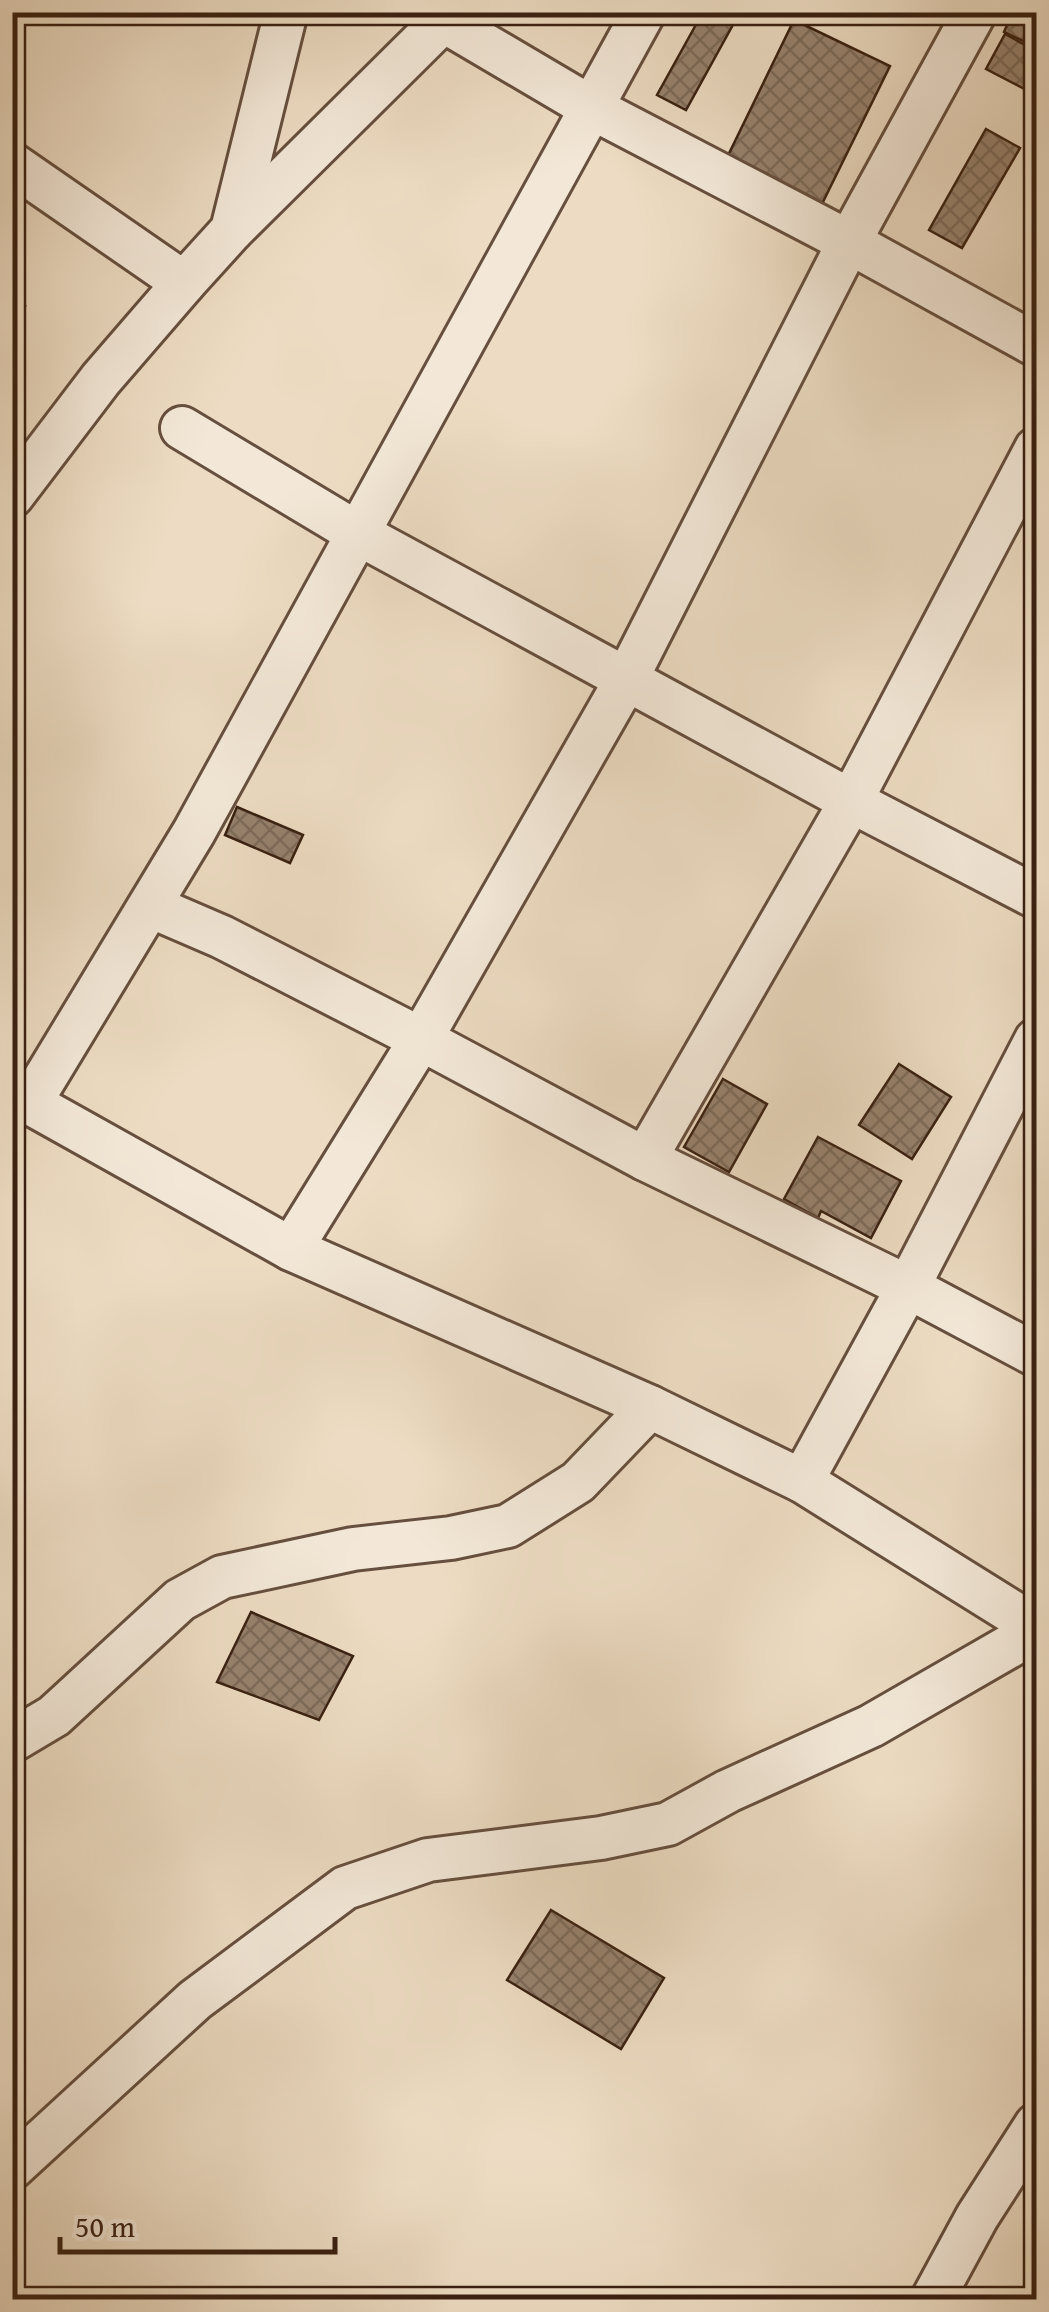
<svg xmlns="http://www.w3.org/2000/svg" width="1049" height="2312" font-family="'Gentium Book Plus',serif">
  <style>
    .building { fill: url(#building-cross-hatch); stroke: #392011; stroke-width: 2.5 }
    .lines { fill: none; stroke-linecap: round; stroke-linejoin: round }
    .minor-casing { stroke: #664f3e; stroke-width: 48 }
    .minor { stroke: #f3e8d8; stroke-width: 42 }
  </style>
  <defs>
    <pattern id="building-cross-hatch" width="8" height="8" patternUnits="userSpaceOnUse" patternTransform="scale(2.5)"><rect width="8" height="8" fill="#97826e"/><path d="M0 0l8 8M0 8l8-8" fill="none" stroke="#7c6a59"/></pattern>
  </defs>
  <rect width="100%" height="100%" fill="#eddcc3"/>
  <filter id="stains"><feTurbulence type="fractalNoise" baseFrequency=".002" numOctaves="4"/><feColorMatrix values="0 0 0 0 .2 0 0 0 0 .09 0 0 0 0 .02 0 0 0 .5 -.17"/></filter>
  <radialGradient id="worn" r=".72"><stop offset=".6" stop-color="#630" stop-opacity="0"/><stop offset="1" stop-color="#630" stop-opacity=".3"/></radialGradient>
  <g class="building">
    <polygon points="703,12 740,12 686,110 657,95"/>
    <polygon points="1013,12 1036,12 1036,47 1004,32"/>
    <polygon points="794,20 890,66 815,218 720,172"/>
    <polygon points="1005,34 1036,51 1036,95 986,69"/>
    <polygon points="986,129 1020,148 962,248 929,230"/>
    <polygon points="14,298 25,306 12,321 12,300"/>
    <polygon points="237,807 303,835 290,863 225,835"/>
    <polygon points="899,1064 951,1097 912,1159 859,1125"/>
    <polygon points="723,1079 767,1104 729,1172 684,1147"/>
    <polygon points="818,1137 901,1181 871,1238 821,1211 818,1218 784,1199"/>
    <polygon points="251,1612 353,1656 319,1720 217,1682"/>
    <polygon points="551,1910 664,1978 621,2049 507,1980"/>
  </g>
  <g class="lines">
    <g class="minor-casing">
      <g id="minor">
        <polyline points="444,21 590,107 849,242 1036,345"/>
        <polyline points="12,164 184,283 232,230 286,12"/>
        <polyline points="232,230 452,12"/>
        <polyline points="182,428 357,533 851,801 1036,897"/>
        <polyline points="12,496 101,379 184,283"/>
        <polyline points="150,906 222,937 421,1039 645,1159 908,1287 1036,1355"/>
        <polyline points="12,1087 30,1103 291,1249 650,1407 802,1481 1036,1627"/>
        <polyline points="30,1103 194,832 644,12"/>
        <polyline points="645,1159 851,801 1036,449"/>
        <polyline points="291,1249 421,1039 626,680 849,242 975,12"/>
        <polyline points="802,1481 908,1287 1036,1040"/>
        <polyline points="12,1741 54,1716 180,1600 222,1577 353,1549 451,1538 508,1526 578,1482 650,1407"/>
        <polyline points="12,2168 195,2000 345,1888 428,1860 601,1838 668,1824 728,1791 871,1726 1036,1631"/>
        <polyline points="932,2300 977,2217 1036,2125"/>
      </g>
    </g>
    <use href="#minor" class="minor"/>
  </g>
  <rect width="1049" height="2312" fill="none" stroke="#eddcc3" stroke-width="50"/>
  <rect x="15" y="15" width="1019" height="2282" fill="none" stroke="#392011" stroke-width="5"/>
  <rect x="25" y="25" width="999" height="2262" fill="none" stroke="#392011" stroke-width="2.5"/>
  <path d="M60 2237v15h275v-15" fill="none" stroke="#392011" stroke-width="5"/>
  <text x="75" y="2237" font-size="30" fill="#392011" stroke="#f3e8d8" stroke-width="8" paint-order="stroke">50 m</text>
  <rect width="100%" height="100%" filter="url(#stains)"/>
  <rect width="100%" height="100%" fill="url(#worn)"/>
</svg>
